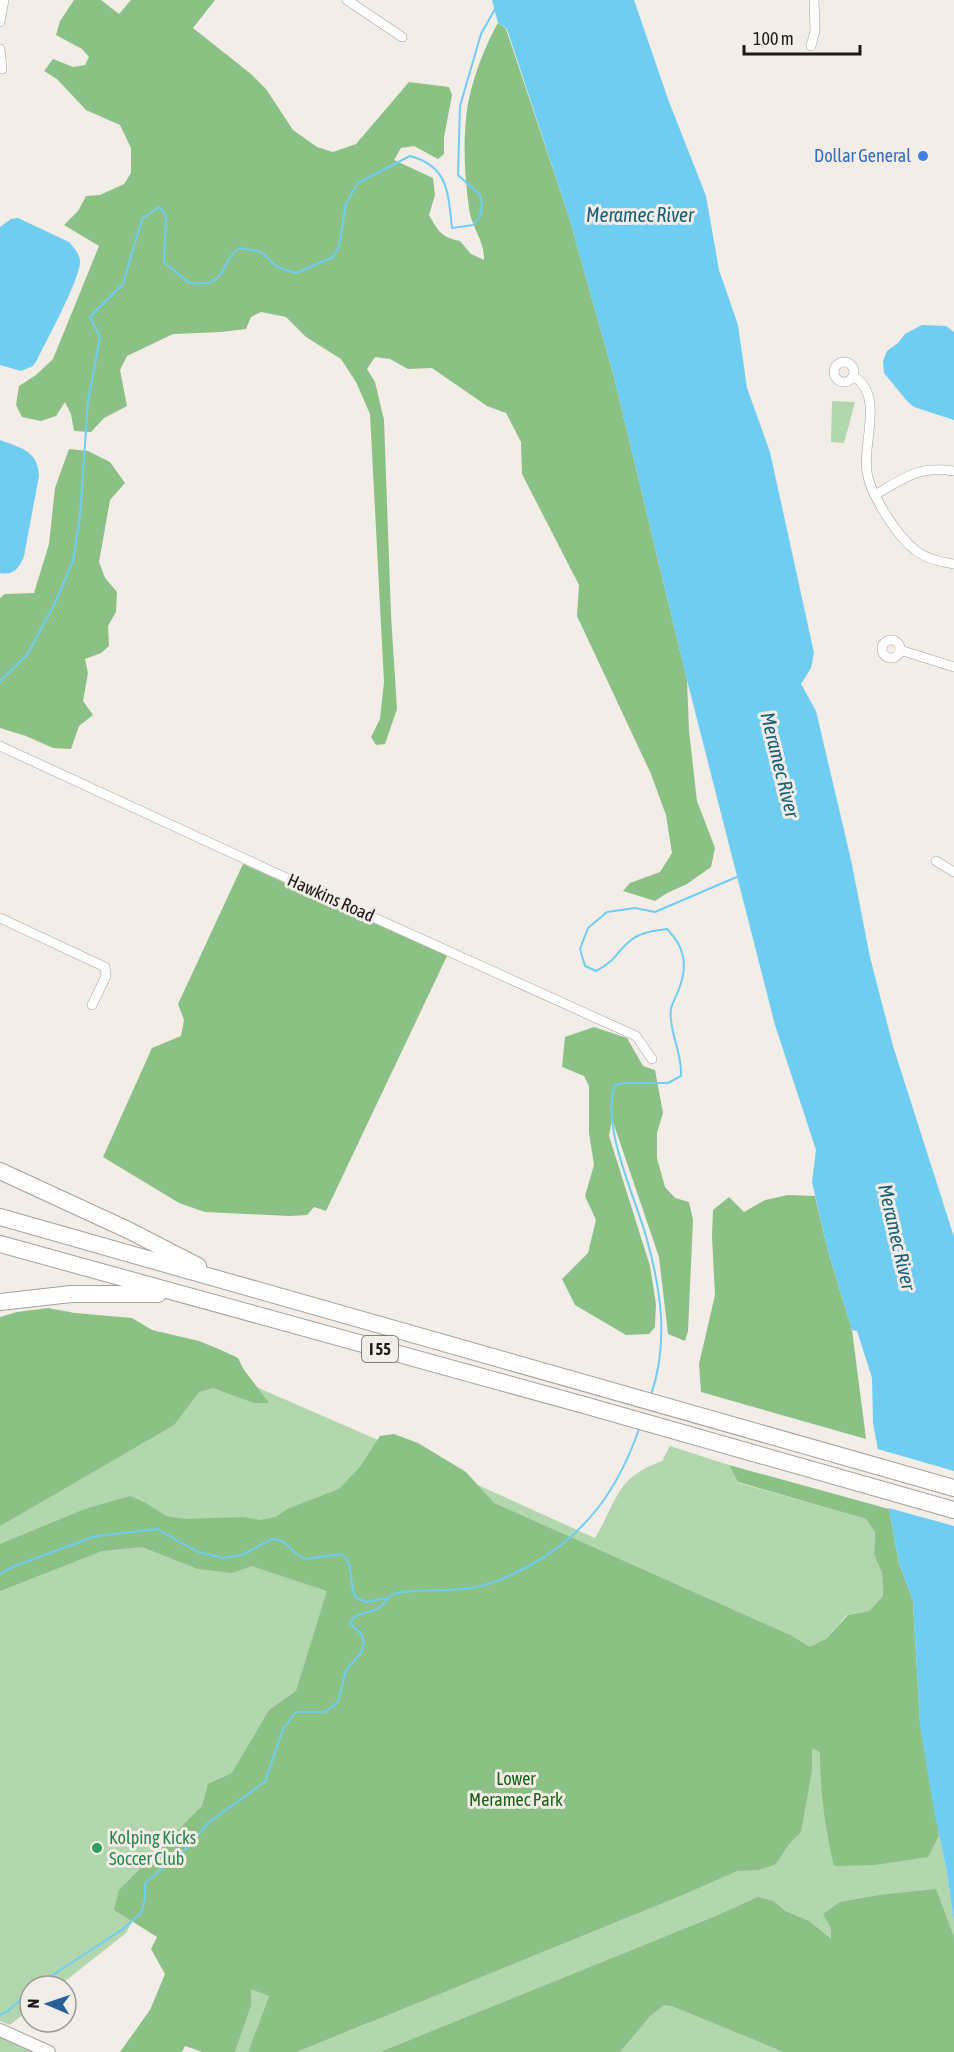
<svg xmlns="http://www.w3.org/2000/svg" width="954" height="2052" font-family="'Asap Condensed',sans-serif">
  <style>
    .green { fill: #b2d6ae }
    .forest { fill: #8bc185 }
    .water { fill: #70cdf2 }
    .pier { fill: #f2ede7 }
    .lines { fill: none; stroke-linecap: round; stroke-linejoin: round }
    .stream { stroke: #70cdf2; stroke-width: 2 }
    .street-casing { stroke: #a6a19b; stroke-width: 10 }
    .secondary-casing { stroke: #a6a19b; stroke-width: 14 }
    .highway-casing { stroke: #a6a19b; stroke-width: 18 }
    .street { stroke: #fff; stroke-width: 9 }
    .secondary { stroke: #fff; stroke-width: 12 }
    .highway { stroke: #fff; stroke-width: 16 }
    .shop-dot { fill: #3f7fe0; stroke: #f2ede7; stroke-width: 2 }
    .leisure-dot { fill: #2e9e5b; stroke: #f2ede7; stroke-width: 2 }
    .labels { text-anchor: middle; stroke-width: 6; stroke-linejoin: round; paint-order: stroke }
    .shield { fill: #f2ede7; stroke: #5c5956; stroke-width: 1.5 }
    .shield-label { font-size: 16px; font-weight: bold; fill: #1c1a18 }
    .shop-label { font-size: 18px; fill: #366cbe; stroke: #f2ede7; text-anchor: end }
    .street-label { font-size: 18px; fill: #1c1a18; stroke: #f2ede7 }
    .park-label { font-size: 18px; fill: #196315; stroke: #f2ede7 }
    .leisure-label { font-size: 18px; fill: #27864d; stroke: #f2ede7; text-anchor: start }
    .water-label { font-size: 20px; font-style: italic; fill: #155f78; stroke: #f2ede7 }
  </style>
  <rect width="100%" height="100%" fill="#f2ede7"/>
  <g class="green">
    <polygon points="832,401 855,402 844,443 831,442"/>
    <path d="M0,1321L187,1357L378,1440L595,1538C618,1500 615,1478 662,1461L670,1446L729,1465L739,1483L866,1519L875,1532L874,1554L882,1574L883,1596L869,1611L847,1615L825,1640L917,1678L920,1724L933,1805L947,1873L954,1922V2052H436L410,2040L380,2052H297L369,2023L135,1916L126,1933L59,1986H30V2009L10,2025L0,2021Z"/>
    <polygon points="251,1988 269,1996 248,2052 235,2052 251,2006"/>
    <polygon points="0,2033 43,2052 0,2052"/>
  </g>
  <g class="forest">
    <path d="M74,0H101L119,14L131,0H215L193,28L251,74L266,89L293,130L317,147L333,152L356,144L409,82L449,87L452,95L444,137V154L438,159L414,146L401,148L394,160L433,178L435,195L429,215C438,231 441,237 460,241L471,254L484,260C485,241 471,227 469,208C465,179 463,148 466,120C468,90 483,49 498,23L506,29L569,217L614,377L687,680L689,731L697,801L715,848L711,867L687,884L667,893L655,901L623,891L630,883L660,872L672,853L666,815L651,774L577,616L579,585L522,474L521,442L506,413L487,406L432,368L408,369L390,359L375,357L367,369L375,382L384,420L391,615L397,709L385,744L376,745L371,737L380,719L384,682L370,414L356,382L341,359L306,337L286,317L261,312L251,317L246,329L221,332L173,334L127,356L120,370L127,406L104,418L91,432L74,431L71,414L65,402L56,416L41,421L22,417L16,405L19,386L36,375L53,359L99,246L64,225L78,211L86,196L100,195L124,184L131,173V148L120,125L86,110L57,79L44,71L53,59L73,67L85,65L89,57L82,49L56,35L60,21Z"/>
    <polygon points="69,449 88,451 110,462 125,483 110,500 99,562 105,578 117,592 116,612 108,626 109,646 101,653 85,659 88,673 83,701 93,715 79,726 71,749 53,748 26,736 0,728 0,598 5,594 34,593 49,544 55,488"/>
    <polygon points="243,864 447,956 326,1211 314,1207 307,1215 289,1216 205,1212 179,1203 103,1157 152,1048 181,1036 184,1020 178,1004"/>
    <polygon points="594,1027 627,1038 643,1066 655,1070 663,1113 657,1133 657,1158 665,1187 675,1198 689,1202 693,1220 688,1331 685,1341 668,1334 659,1257 612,1119 609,1136 650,1266 656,1304 655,1327 649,1334 626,1335 575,1305 562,1279 588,1253 596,1220 585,1196 594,1165 589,1133 589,1086 584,1076 562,1067 565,1037"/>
    <polygon points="788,1195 815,1196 828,1251 852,1330 866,1439 701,1392 699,1364 715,1295 712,1236 713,1210 729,1197 744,1212 765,1200"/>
    <polygon points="48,1308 75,1313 132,1318 152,1330 199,1341 221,1350 238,1358 244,1370 269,1403 254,1403 213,1388 199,1392 174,1425 0,1526 0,1317 17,1312"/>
    <path d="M394,1434L418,1443L466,1472L494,1503L790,1635L810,1647L826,1639L848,1615L869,1611L883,1596L882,1574L874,1554L875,1532L866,1519L738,1482L729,1465L889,1509L899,1563L913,1601L920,1724L939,1835L928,1857L874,1865L834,1866C825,1828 820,1791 820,1752L812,1748V1770L801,1832L789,1844L776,1864L759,1870L737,1871L680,1896L297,2052H248L269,1996L251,1989V2006L235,2052H202L185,2046L182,2052H120L150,2010L165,1974L151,1949L157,1937L114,1910L119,1890L202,1806L208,1784L232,1773L269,1710L296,1691L327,1591L252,1566L232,1573L198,1569L142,1547L102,1551L0,1591V1544L85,1509L130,1496L146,1503L166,1516L185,1519L244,1517L260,1520L276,1517L287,1509L339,1489L360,1467L380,1436Z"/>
    <polygon points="936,1889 954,1937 954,2052 784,2052 672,2006 664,2005 650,2016 620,2052 380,2052 716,1916 758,1897 773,1901 785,1911 809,1921 831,1939 831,1928 823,1914 840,1902 879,1895"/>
  </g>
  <g class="water">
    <polygon points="492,0 634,0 668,99 706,196 719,270 738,325 747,388 770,452 814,653 811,668 801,684 816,711 851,860 870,957 893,1046 954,1237 954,1922 947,1873 933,1805 920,1724 913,1601 899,1563 873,1423 872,1378 857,1331 852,1330 828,1251 812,1182 816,1150 775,1025 687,680 614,377 569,217 507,29 498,23"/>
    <path d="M18,218L69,242C74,248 80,254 80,262C80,279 46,342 37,360L33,366L21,371L0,365V227L11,219Z"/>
    <polygon points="922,325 946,326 954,332 954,420 914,407 907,401 884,373 883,361 887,351 898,343 905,334"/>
    <path d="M0,440C20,448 38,450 39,476L24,556C20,567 14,576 0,573Z"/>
  </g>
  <polygon class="pier" points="874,1448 954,1471 954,1526 885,1507"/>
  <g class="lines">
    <g class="stream">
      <path d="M0,681L27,655L55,603L73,561L80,516L88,401L100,337L90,317L123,284L142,219L159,207L166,215L164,262L189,283C196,283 207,285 213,281C226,274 224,258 240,248L261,252L277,267L296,273L333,257L339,247L346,203L358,183L410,156C449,166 448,194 452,228L473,225L480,216L482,206L480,195L458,175L460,106L481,34L495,9"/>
      <path d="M651,1395C669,1342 661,1289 646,1236C635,1197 600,1124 615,1085L624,1083H668L681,1076C682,1054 673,1041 671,1020C669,1005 674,1003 679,989C688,965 685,947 667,929C655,931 641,932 631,940C616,952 616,961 596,971L585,966L580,949L588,928L607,912L635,908L655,912L739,876"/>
      <path d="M0,1574L15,1566L93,1537L105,1535L157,1529L198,1552L224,1558L242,1555L272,1539C288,1538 291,1555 306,1559L341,1554C355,1562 348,1584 356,1598L367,1602L387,1598"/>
      <path d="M36,1986L123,1929L141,1913L145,1899V1883L187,1848L209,1822L265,1782L283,1729L296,1712H325L338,1702L346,1670L361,1653L364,1641L361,1634L350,1623C355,1612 366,1614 375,1610C383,1607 386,1598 393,1594C416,1588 446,1592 471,1588C490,1585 510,1576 527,1567C585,1536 618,1490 639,1429"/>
      <polyline points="0,2015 8,2011 30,1991"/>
    </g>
    <g class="street-casing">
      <g id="street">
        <polyline points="347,0 402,37"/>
        <polyline points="0,22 4,0"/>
        <polyline points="811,46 815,31 814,0"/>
        <polyline points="0,49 2,69"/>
        <circle cx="844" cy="372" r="10"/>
        <path d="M853,376C885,394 862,443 867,472C870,494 897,536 915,550C926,559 940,562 954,564"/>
        <path d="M875,495C905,477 918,466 954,471"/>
        <circle cx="891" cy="649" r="9"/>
        <polyline points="900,650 954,667"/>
        <polyline points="0,746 293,881 636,1036 652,1059"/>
        <polyline points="936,861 954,872"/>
        <polyline points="0,918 105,967 106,976 92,1005"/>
      </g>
    </g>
    <g class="secondary-casing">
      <polyline id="secondary" points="0,2030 49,2052"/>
    </g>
    <g class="highway-casing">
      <g id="highway">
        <polyline points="0,1171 128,1230 198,1266"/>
        <polyline points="0,1217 954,1488"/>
        <polyline points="0,1244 584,1405 954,1510"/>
        <polyline points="0,1302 71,1294 158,1294"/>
      </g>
    </g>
    <use href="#street" class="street"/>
    <use href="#secondary" class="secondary"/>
    <use href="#highway" class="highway"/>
  </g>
  <circle class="shop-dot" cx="923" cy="156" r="6"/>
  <circle class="leisure-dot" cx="97" cy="1848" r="6"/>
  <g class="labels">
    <rect class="shield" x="362" y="1336" width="36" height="26" rx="4.5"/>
    <g class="shield-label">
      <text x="380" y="1355">I 55</text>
    </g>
    <g class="shop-label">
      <text x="911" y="162">Dollar General</text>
    </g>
    <g class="street-label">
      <text transform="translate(331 898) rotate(24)" y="6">Hawkins Road</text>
    </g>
    <g class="park-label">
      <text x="516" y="1785">Lower<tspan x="516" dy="21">Meramec Park</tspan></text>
    </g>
    <g class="leisure-label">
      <text x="109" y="1844">Kolping Kicks<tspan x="109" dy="21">Soccer Club</tspan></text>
    </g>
    <g class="water-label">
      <text x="640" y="222">Meramec River</text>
      <text transform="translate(780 765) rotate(76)" y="7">Meramec River</text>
      <text transform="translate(897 1237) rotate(77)" y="7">Meramec River</text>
    </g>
  </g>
  <g transform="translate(48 2004) rotate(272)"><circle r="28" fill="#f2ede7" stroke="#9c9994" stroke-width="1.5"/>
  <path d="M0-4.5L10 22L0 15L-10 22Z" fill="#276098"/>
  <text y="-9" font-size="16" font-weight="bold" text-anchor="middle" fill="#1c1a18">N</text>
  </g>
  <path d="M744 45v9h116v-9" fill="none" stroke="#1c1a18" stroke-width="3"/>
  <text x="753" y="45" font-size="18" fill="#1c1a18" stroke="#f2ede7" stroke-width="4.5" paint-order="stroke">100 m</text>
</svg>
